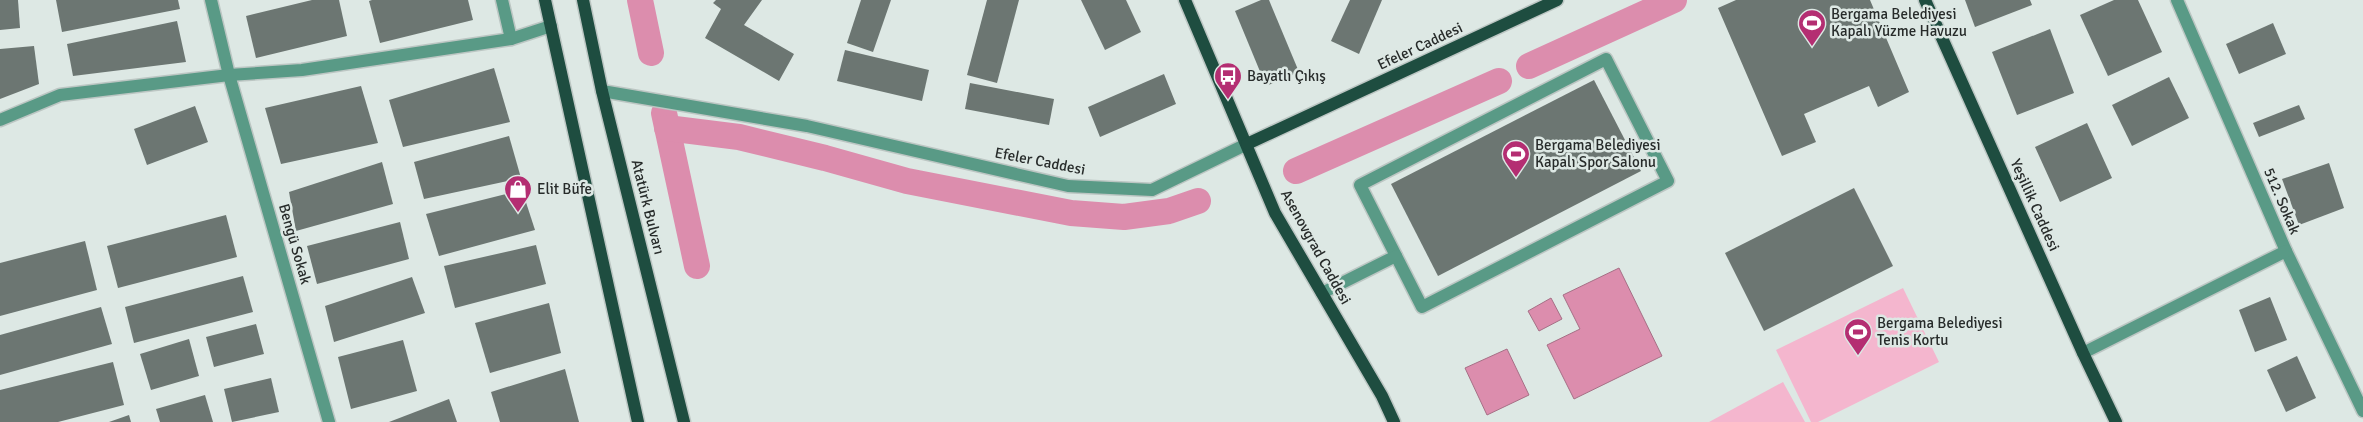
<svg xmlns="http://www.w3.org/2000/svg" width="2363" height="422" font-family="Signika,sans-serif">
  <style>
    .green { fill: #f4b6ce }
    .water { fill: #dc8dad; stroke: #a67086 }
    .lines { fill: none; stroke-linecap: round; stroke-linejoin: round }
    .canal { stroke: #dc8dad; stroke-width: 26 }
    .building { fill: #6c7672 }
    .minor-casing { stroke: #bcc6c3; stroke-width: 15 }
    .major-casing { stroke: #bcc6c3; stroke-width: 15 }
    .minor { stroke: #599a86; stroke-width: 12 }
    .major { stroke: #1e4d40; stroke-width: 12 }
    .labels { text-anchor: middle; stroke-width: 5; stroke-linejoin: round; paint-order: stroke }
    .poi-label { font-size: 15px; fill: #272b2a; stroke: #dde8e4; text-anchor: start }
    .street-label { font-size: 15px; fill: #272b2a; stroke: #dde8e4 }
  </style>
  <rect width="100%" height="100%" fill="#dde8e4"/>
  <g class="green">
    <polygon points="1903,288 1939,362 1818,422 1811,422 1776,350"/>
    <polygon points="1783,382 1805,422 1709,422"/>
  </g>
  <g class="water">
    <polygon points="1619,268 1662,356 1574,399 1547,345 1580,329 1563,295"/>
    <polygon points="1551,298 1562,319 1539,331 1528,311"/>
    <polygon points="1507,349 1529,395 1487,415 1465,368"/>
  </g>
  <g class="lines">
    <g class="canal">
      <polyline points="640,0 651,53"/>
      <polyline points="1529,66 1674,0"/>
      <polyline points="664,113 697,266"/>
      <polyline points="667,128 739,137 825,158 907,181 1071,213 1124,217 1169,211 1198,201"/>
      <polyline points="1296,171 1499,81"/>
    </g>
  </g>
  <g class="building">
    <polygon points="0,0 18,0 20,28 0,30"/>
    <polygon points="56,0 178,0 180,9 62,32"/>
    <polygon points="312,0 339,0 347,36 256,58 246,16"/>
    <polygon points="372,0 468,0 473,20 380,43 369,1"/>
    <polygon points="716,0 762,0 744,25 794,54 779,81 705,38 721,9 713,3"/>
    <polygon points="861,0 891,0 873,52 847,43"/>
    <polygon points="987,0 1019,0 997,83 967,75"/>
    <polygon points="1081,0 1126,0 1141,32 1105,50"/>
    <polygon points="1261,0 1269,0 1299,72 1266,86 1235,11"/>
    <polygon points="1350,0 1382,0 1359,54 1331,41"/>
    <polygon points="1736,0 1870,0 1909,92 1878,107 1869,86 1804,114 1816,142 1782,156 1718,8"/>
    <polygon points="1965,0 2030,0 2032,5 1975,27"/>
    <polygon points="2114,0 2138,0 2162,52 2108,76 2080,15"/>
    <polygon points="177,21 186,62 73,76 67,44"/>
    <polygon points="2273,23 2286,54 2239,74 2226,44"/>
    <polygon points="2050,29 2074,93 2017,115 1992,52"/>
    <polygon points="34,46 39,84 0,99 0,49"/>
    <polygon points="845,50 929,70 922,101 837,81"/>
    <polygon points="494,68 510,122 403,147 389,100"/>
    <polygon points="1164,74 1176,104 1100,137 1088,107"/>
    <polygon points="2169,77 2189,118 2132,146 2112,105"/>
    <polygon points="1594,80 1641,171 1438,276 1391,184"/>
    <polygon points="970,83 1054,99 1049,125 965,109"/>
    <polygon points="361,86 378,143 281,164 265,108"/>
    <polygon points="2299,105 2305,119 2259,137 2253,123"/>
    <polygon points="195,106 208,142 147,165 134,129"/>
    <polygon points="2087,123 2112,178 2060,202 2035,147"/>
    <polygon points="509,136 521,178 424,199 414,162"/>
    <polygon points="382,162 393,204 296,231 289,192"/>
    <polygon points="2329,163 2344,208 2299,225 2282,179"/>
    <polygon points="1854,188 1893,266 1764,331 1725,253"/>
    <polygon points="522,190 535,230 439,256 426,214"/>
    <polygon points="226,215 237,257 118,288 107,246"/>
    <polygon points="400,222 409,259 317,284 307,246"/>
    <polygon points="85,241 97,290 0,316 0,263"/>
    <polygon points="536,245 546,284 455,308 444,266"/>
    <polygon points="243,276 253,312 134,343 125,307"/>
    <polygon points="412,277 425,313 334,342 325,306"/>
    <polygon points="2270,297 2287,340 2255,352 2239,310"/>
    <polygon points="549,303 561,353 490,373 475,323"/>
    <polygon points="101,307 112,344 0,375 0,335"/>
    <polygon points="256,324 264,354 214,367 206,337"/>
    <polygon points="189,339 199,376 151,390 140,354"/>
    <polygon points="403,340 417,391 351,409 338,357"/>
    <polygon points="2297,356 2316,398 2286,412 2267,370"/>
    <polygon points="113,362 124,405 58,422 0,422 0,390"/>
    <polygon points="565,369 579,422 500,422 491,392"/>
    <polygon points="271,378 279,412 232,422 224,389"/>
    <polygon points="205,395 213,422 160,422 156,409"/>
    <polygon points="449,399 457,422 389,422"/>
    <polygon points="129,415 131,422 109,422"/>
  </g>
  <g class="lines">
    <g class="minor-casing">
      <g id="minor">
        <polyline points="211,0 229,75 329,422"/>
        <polyline points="502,0 511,39"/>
        <polyline points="2177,0 2286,251 2363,411"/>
        <polygon points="1606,59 1668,181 1422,307 1360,185"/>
        <polyline points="602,91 807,126 1068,186 1152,190 1247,144"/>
        <polyline points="0,120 60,95 229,75 302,70 511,39 551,26"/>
        <polyline points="1322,293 1396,256"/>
        <polyline points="2083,353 2286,251"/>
      </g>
    </g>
    <g class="major-casing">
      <g id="major">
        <polyline points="545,0 638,422"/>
        <polyline points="583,0 602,91 684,422"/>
        <polyline points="1185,0 1275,213 1382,396 1394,422"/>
        <polyline points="1925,0 2083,353 2116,422"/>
        <polyline points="1247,144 1557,0"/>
      </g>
    </g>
    <use href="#minor" class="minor"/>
    <use href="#major" class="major"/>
  </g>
  <defs>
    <g id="stadium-pin" transform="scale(1.4375)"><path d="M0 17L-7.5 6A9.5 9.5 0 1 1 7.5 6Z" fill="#b42e72" stroke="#dde8e4"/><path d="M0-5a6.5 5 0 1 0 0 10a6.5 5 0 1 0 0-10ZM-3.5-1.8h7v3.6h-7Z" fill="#fff"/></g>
    <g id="bus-pin" transform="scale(1.4375)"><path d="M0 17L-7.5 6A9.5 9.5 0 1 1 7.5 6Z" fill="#b42e72" stroke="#dde8e4"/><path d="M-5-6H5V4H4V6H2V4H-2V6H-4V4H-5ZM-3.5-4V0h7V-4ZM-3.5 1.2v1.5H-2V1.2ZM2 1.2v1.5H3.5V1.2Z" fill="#fff"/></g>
    <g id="shop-pin" transform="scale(1.4375)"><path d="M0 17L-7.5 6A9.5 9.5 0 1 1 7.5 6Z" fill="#b42e72" stroke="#dde8e4"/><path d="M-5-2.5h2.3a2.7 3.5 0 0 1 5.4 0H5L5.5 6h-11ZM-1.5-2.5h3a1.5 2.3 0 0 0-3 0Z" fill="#fff"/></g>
  </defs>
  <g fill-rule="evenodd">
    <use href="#stadium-pin" x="1812" y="23"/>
    <use href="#bus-pin" x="1228" y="76"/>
    <use href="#stadium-pin" x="1516" y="154"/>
    <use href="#shop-pin" x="518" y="189"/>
    <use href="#stadium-pin" x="1858" y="332"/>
  </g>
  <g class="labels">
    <g class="poi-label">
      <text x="1831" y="19">Bergama Belediyesi<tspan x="1831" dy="17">Kapalı Yüzme Havuzu</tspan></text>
      <text x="1247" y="81">Bayatlı Çıkış</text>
      <text x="1535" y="150">Bergama Belediyesi<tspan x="1535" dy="17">Kapalı Spor Salonu</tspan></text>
      <text x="537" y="194">Elit Büfe</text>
      <text x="1877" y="328">Bergama Belediyesi<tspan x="1877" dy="17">Tenis Kortu</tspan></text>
    </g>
    <g class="street-label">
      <text transform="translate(1420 46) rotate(-25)" y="5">Efeler Caddesi</text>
      <text transform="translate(1040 161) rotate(11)" y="5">Efeler Caddesi</text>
      <text transform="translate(2282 201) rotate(67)" y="5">512. Sokak</text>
      <text transform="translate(2035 205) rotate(66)" y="5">Yeşillik Caddesi</text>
      <text transform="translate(648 207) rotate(76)" y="5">Atatürk Bulvarı</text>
      <text transform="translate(295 244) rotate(74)" y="5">Bengü Sokak</text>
      <text transform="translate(1316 247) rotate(61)" y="5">Asenovgrad Caddesi</text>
    </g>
  </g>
</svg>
